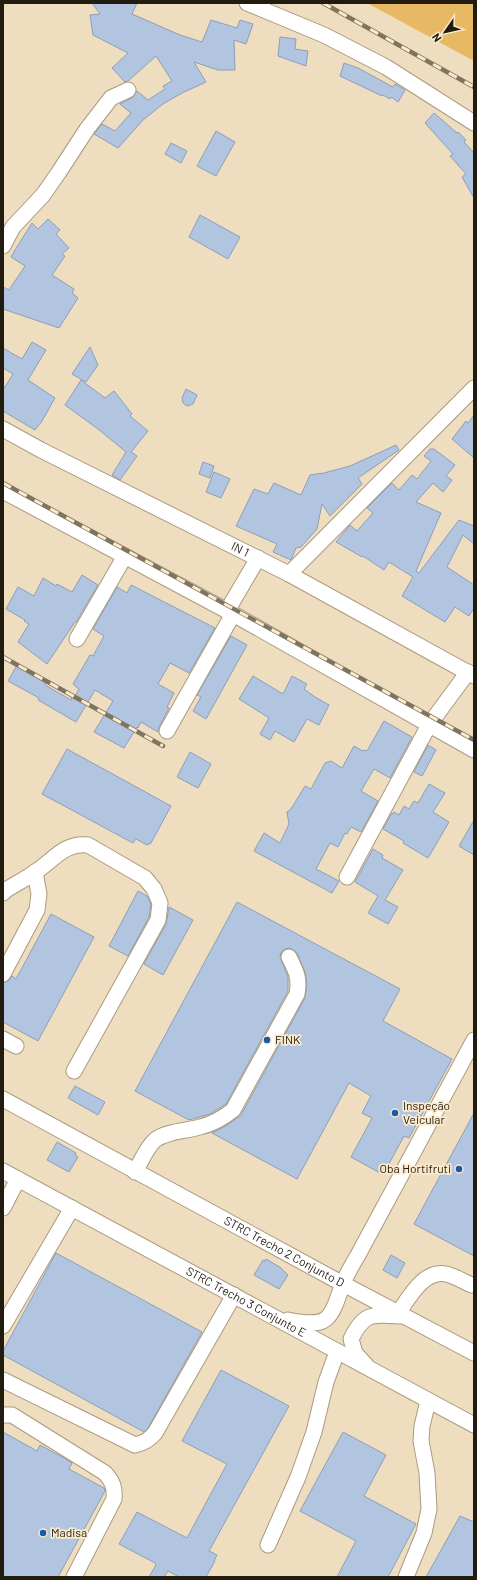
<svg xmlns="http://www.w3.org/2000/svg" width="477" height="1580" font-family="Barlow,sans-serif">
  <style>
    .green { fill: #e8b964 }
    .building { fill: #b1c5e0; stroke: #8c9fb9 }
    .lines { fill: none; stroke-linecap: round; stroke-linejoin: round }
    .minor-casing { stroke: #aa9a7e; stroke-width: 17 }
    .minor { stroke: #fff; stroke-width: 15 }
    .rail-casing { stroke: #7f7460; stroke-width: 4.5 }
    .rail { stroke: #fceacc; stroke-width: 3; stroke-dasharray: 9; stroke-linecap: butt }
    .poi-dot { fill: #185aaa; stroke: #fceacc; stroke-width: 1.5 }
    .labels { text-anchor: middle; stroke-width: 3.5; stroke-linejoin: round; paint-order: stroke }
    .street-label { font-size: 12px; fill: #211b10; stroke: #fceacc }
    .poi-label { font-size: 12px; fill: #211b10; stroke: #fceacc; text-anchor: start }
  </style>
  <rect width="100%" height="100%" fill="#eeddbf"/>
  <polygon class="green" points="367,3 474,3 474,61"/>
  <g class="building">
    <polygon points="92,3 137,3 132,14 180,35 202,42 211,20 237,28 240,20 253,24 246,44 234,40 235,70 218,70 194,62 206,82 182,93 163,104 143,120 118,148 94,134 102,124 115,131 131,113 120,104 132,98 137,91 148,100 165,89 163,86 172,81 156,56 128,81 125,82 112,68 128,53 93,35 90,15 100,14"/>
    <polygon points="280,37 296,39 295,49 308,51 306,66 278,56"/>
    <polygon points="344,63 358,68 393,87 395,84 405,90 398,102 391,97 390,99 383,95 382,96 340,76"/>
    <polygon points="434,113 457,133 458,132 466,140 464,142 474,153 474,198 462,177 466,174 450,156 453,154 425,123"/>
    <polygon points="216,131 235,142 216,176 197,166"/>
    <polygon points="171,143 187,151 181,163 165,154"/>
    <polygon points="200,215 240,237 228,259 189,237"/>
    <polygon points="48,219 60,230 56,234 69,248 62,254 65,256 52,275 74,289 72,293 78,298 59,328 3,309 3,287 9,290 25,266 11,257 15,250 32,223 38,229"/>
    <polygon points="32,342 46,350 28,380 55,398 42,421 35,430 3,411 3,390 13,374 3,368 3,348 22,359"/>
    <polygon points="90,347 98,365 86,382 72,374"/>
    <polygon points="81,380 105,398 114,391 132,414 130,416 148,431 131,452 137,456 120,480 112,475 126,452 98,429 65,405"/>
    <polygon points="186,389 197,395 193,404 187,406 183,403 182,398"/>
    <polygon points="474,415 474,458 452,439 466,421 468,423"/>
    <polygon points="396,445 399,450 358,478 362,484 330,516 322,504 317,529 301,547 296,548 291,560 273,552 277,544 236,526 254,489 268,494 274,483 301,495 310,475 324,473 350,466"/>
    <polygon points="430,449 434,449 455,465 446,476 452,480 443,492 433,483 416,502 441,513 416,571 419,573 459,520 474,526 474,544 463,535 447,567 474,585 474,608 469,616 455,607 445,622 402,596 413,577 389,562 384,570 363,556 362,557 336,542 350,525 357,531 373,513 367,508 392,483 399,490 412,475 417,479 431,461 424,456"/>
    <polygon points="203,462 214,466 210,478 199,474"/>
    <polygon points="214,472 230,479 221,498 206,492"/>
    <polygon points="82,575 98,585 76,622 75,622 47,664 18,642 29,624 24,621 25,620 6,609 18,587 34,596 43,578 56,586 57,584 72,592"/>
    <polygon points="131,585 215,628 189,673 170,663 158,684 174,693 167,707 169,708 159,727 158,732 141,722 138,728 137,727 124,748 94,732 113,701 95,690 76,722 38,700 39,698 8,681 17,665 46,683 45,685 71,700 72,696 74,698 79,689 73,684 90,655 93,656 104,636 93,629 117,587 127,593"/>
    <polygon points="231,636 247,645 206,719 193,711 201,697 197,695"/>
    <polygon points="253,676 283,694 292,676 307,684 304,689 315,697 329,705 319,725 307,719 294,742 275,731 270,740 260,734 269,718 239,699"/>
    <polygon points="384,721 412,737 390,778 374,769 361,791 378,801 361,832 351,827 347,834 345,833 338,847 330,843 316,869 339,881 332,893 254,851 264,833 280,843 289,824 287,812 291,809 305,786 311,789 325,763 331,761 342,768 354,746 363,751 364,750 367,751"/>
    <polygon points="428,745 436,750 422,776 414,772"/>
    <polygon points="67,749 171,806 151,843 147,845 136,839 133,843 42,794"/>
    <polygon points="190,752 211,764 198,788 177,777"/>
    <polygon points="429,784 445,793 433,812 449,822 428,858 403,843 404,841 383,829 392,813 393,814 394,812 399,815 404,806 409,809 414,801 418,803"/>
    <polygon points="474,820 474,855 459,846"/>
    <polygon points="373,849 383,855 382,858 403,870 385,900 398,907 388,924 368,913 378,896 355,882"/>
    <polygon points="138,891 147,896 151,904 149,917 128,956 109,946"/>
    <polygon points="237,902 400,989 383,1021 452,1059 409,1138 404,1136 384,1173 382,1174 351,1157 372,1118 362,1113 371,1096 349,1083 297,1179 212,1133 226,1126 241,1115 305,998 307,984 305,972 297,953 290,948 285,949 281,952 280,957 288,977 288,991 226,1104 210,1114 189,1120 135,1091"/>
    <polygon points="169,907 193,920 163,975 144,964 166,924"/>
    <polygon points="51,914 94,937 38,1041 3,1022 3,983 8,981 12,976 16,979"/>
    <polygon points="75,1086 105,1102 98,1115 68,1098"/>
    <polygon points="474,1113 474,1256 414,1224"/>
    <polygon points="57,1142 76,1153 75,1155 78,1157 69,1172 47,1160"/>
    <polygon points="56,1253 202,1332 148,1428 144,1432 3,1355 3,1351"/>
    <polygon points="391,1255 405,1263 397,1278 383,1270"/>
    <polygon points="266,1259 281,1268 288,1275 279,1289 254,1275 263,1260 265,1261"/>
    <polygon points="221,1370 289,1406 209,1551 217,1555 214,1561 215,1561 206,1577 179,1577 168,1571 164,1577 149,1577 156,1565 155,1563 119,1544 137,1512 187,1538 227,1464 182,1441"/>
    <polygon points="3,1432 37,1451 40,1445 64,1458 72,1463 69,1469 104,1488 105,1491 58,1577 3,1577"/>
    <polygon points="343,1432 386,1455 364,1496 416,1524 388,1577 337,1577 356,1541 300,1511"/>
    <polygon points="460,1516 474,1522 474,1577 426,1577"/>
  </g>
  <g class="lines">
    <g class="minor-casing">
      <g id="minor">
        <polyline points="247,3 324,35 386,67 474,123"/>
        <polyline points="3,246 13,227 43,195 59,172 87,129 111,98 128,90"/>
        <path id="s1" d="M3,429L41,450L289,574L474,676"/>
        <polyline points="3,491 233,614 474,750"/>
        <polyline points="289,574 474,388"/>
        <polyline points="227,611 258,558"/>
        <polyline points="77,639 125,556"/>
        <polyline points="167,731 233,614"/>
        <polyline points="347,877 429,725 468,672"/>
        <path d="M3,893L6,890C15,884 26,879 35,872C53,861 64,842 88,845L145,878L154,889L160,903L158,920L74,1071"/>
        <polyline points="3,974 37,910 39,894 35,872"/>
        <polyline points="3,1039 16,1046"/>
        <path id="s2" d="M3,1099L332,1278L474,1353"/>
        <path id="s3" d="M3,1171L474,1425"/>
        <path d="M135,1172C141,1162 146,1148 155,1140C167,1131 187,1131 200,1127C213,1124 223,1118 233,1110L297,994C300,978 296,971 289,957"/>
        <polyline points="3,1208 18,1179"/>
        <path d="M398,1313C409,1298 424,1269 446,1274C455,1276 464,1282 472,1285"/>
        <path d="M288,1320C328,1328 330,1321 342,1286C346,1275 352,1265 358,1255L474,1040"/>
        <polyline points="3,1326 72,1208"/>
        <path d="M366,1365L355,1353L351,1339C364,1312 373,1314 400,1316"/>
        <path d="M3,1380L135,1445C144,1443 149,1440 155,1433L234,1295"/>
        <path d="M3,1415H12L105,1473C113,1482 115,1488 114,1499L74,1577"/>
        <polyline points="268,1545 298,1477 314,1432 326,1382 337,1352"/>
        <polyline points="406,1577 424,1533 429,1509 427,1473 421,1441 422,1426 428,1401"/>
      </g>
    </g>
    <use href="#minor" class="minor"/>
    <g class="rail-casing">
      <g id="rail">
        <polyline points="323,3 474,87"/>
        <polyline points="3,483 474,740"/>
        <polyline points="3,657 163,746"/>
      </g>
    </g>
    <use href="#rail" class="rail"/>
  </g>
  <g class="poi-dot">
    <circle cx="267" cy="1040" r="4"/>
    <circle cx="395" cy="1113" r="4"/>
    <circle cx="459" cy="1169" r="4"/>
    <circle cx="43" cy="1533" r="4"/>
  </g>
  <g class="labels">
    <g class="street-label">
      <text dy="4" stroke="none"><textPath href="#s1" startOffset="266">IN 1</textPath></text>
      <text dy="4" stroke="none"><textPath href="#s2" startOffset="320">STRC Trecho 2 Conjunto D</textPath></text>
      <text dy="4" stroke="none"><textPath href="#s3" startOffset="276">STRC Trecho 3 Conjunto E</textPath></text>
    </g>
    <g class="poi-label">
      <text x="275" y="1044">FINK</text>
      <text x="403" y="1110">Inspeção<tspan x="403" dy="14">Veicular</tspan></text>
      <text x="451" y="1173" text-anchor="end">Oba Hortifruti</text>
      <text x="51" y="1537">Madisa</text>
    </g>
  </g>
  <rect width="477" height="1580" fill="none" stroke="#211b10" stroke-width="8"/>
  <g transform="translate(445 32) rotate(236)" stroke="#fceacc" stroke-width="3" paint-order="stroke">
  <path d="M0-3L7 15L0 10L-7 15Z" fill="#211b10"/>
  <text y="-6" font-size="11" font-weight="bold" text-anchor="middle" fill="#211b10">N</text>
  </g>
</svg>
